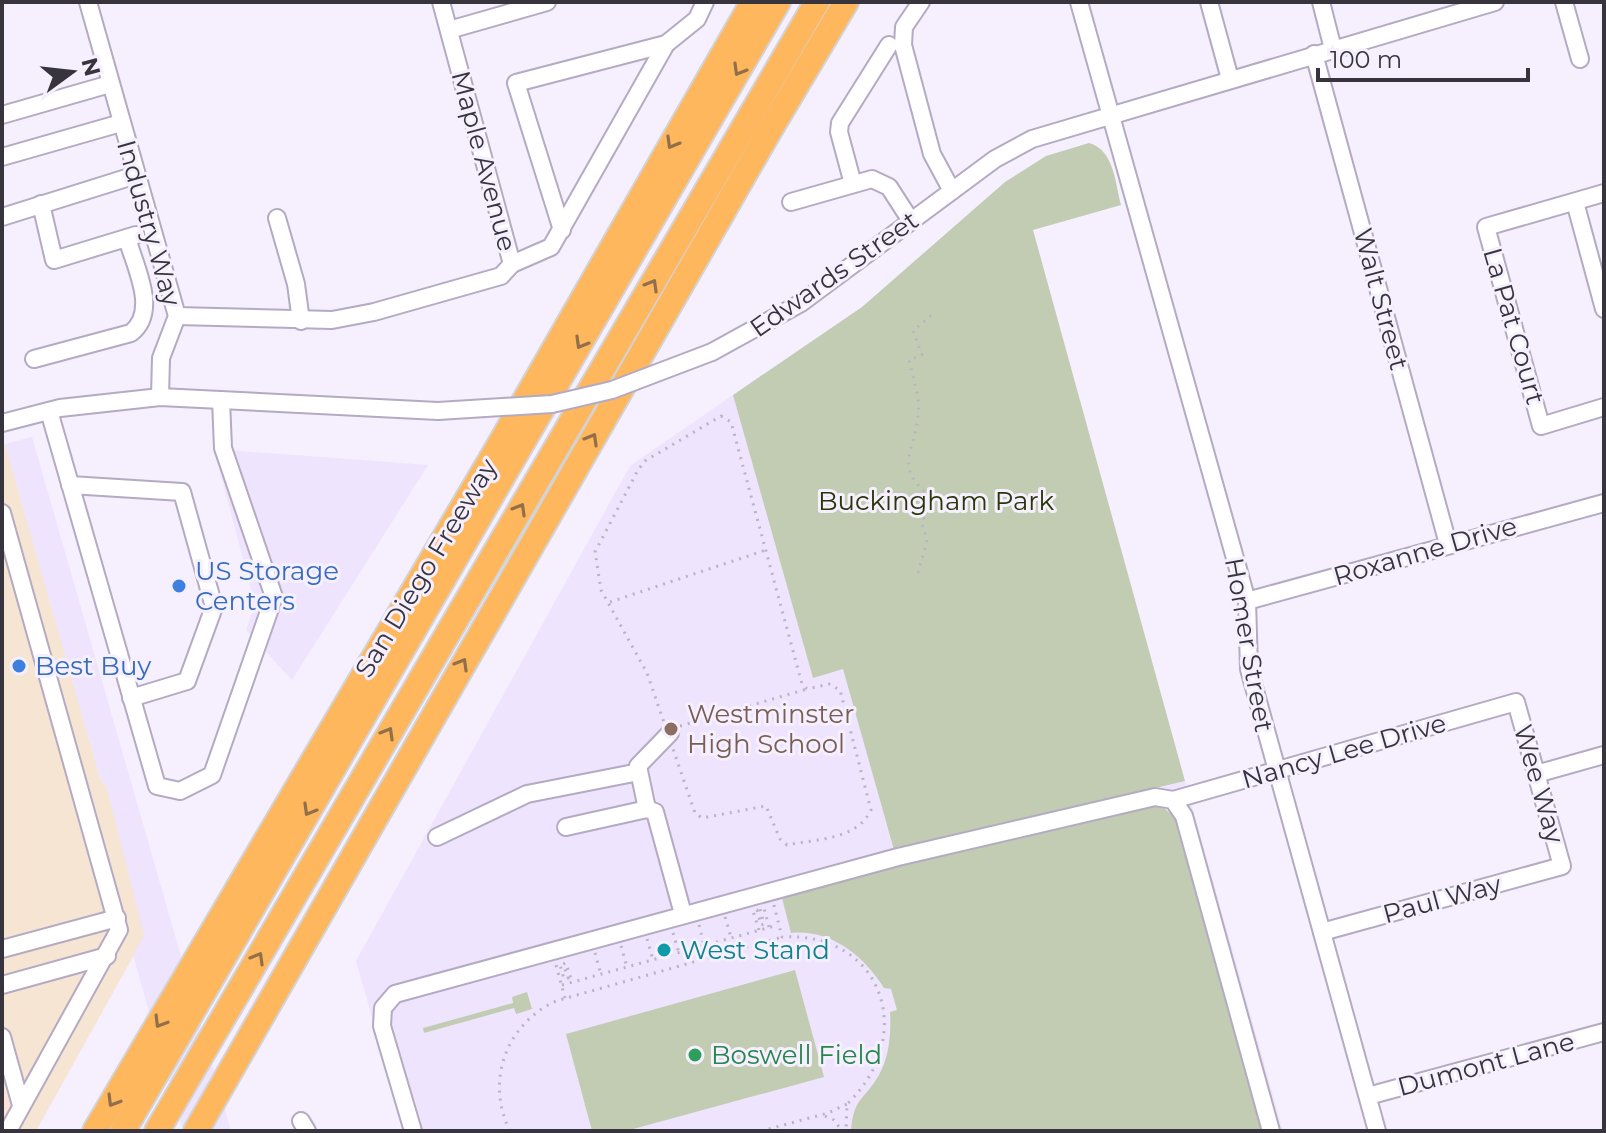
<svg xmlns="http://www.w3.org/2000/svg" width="1606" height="1133" font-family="Montserrat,sans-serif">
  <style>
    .commercial { fill: #f6e5d3 }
    .built { fill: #eee4fd }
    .medical { fill: #f9e4d6 }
    .green { fill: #c2ccb2 }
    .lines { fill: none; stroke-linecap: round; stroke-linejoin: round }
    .minor-casing { stroke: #b4aac2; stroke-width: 20 }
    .highway-casing { stroke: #d3d2d4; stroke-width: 28 }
    .path { stroke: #b9b4c1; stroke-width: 3; stroke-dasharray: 2 6; stroke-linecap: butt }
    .minor { stroke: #fff; stroke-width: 16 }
    .highway { stroke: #feb75c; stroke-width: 24 }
    .minor-bridge-casing { stroke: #b4aac2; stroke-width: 20; stroke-linecap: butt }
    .minor-bridge { stroke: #fff; stroke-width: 16 }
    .oneway { stroke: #916f4b }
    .shop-dot { fill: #3f7fe0; stroke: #f5effe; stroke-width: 3 }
    .education-dot { fill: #8d6e63; stroke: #f5effe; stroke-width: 3 }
    .culture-dot { fill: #0f9aa8; stroke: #f5effe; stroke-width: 3 }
    .leisure-dot { fill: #2e9e5b; stroke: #f5effe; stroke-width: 3 }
    .labels { text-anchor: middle; stroke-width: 6; stroke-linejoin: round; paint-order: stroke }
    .street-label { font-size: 26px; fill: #37343d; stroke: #f5effe }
    .park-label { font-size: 26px; fill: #293607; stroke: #f5effe }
    .shop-label { font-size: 26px; fill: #366cbe; stroke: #f5effe; text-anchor: start }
    .education-label { font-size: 26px; fill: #785e54; stroke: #f5effe; text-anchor: start }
    .culture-label { font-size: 26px; fill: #0d838f; stroke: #f5effe; text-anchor: start }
    .leisure-label { font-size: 26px; fill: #27864d; stroke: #f5effe; text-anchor: start }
  </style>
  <rect width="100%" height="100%" fill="#f5effe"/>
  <polygon class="commercial" points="5,444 100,778 107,788 145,935 36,1131 2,1131 2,445"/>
  <g class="built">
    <polygon points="733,395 813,677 843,668 894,850 1185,781 1283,1131 405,1131 356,961 630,466"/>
    <polygon points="32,437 231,1131 183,1131 133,955 144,935 107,788 100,778 5,444"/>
    <polygon points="214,449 428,465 292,680 246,630 255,604"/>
  </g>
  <polygon class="medical" points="2,1037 18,1096 2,1127"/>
  <g class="green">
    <path d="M1089,143C1114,150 1115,182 1121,205L1033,230L1185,781L894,850L843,669L813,678L733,395L862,307L1005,182L1046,156Z"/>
    <path d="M1145,805L1163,807L1179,822L1266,1131H851C854,1096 864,1101 879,1075C890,1055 891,1033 890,1012L897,1010L891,989L884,988C864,956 831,929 791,933L782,898L786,891Z"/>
    <polygon points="795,970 824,1077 626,1131 592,1131 566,1034"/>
    <polygon points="527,992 532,1009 516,1014 514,1008 424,1033 423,1028 513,1003 512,997"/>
  </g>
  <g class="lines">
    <g class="minor-casing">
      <g id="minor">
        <polyline points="88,2 177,316 161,358 160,397"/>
        <polyline points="921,2 904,27 903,45 932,154 952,191"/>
        <polyline points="1079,2 1247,601 1249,669 1377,1131"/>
        <polyline points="1209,2 1230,79"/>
        <polyline points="1321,2 1333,49"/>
        <polyline points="1564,2 1580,59"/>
        <polyline points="449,30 547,2"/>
        <polyline points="1314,54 1448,544"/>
        <polyline points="2,115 110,84"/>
        <polyline points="2,157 121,123"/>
        <polyline points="853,184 839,132 840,123 889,45"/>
        <polyline points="1604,193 1486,227 1541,426 1604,407"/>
        <polyline points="791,202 872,179 889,187 911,221"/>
        <polyline points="1575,202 1604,309"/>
        <polyline points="41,204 54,260 136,235"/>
        <polyline points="2,217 136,175"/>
        <polyline points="277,218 296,284 301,321"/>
        <polyline points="562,230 516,83 666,44"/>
        <polyline points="512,264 551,247 666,44 697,19 705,2"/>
        <polyline points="177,316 332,320 374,312 501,276 512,264 441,2"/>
        <polyline points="712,352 801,303 995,159 1032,139 1495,2"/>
        <path d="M34,359L131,333C159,311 135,267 127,238"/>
        <polyline points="49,411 157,786 180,791 212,775 274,597 223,448 221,400"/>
        <polyline points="2,423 60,408 160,397 438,411"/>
        <polyline points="70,485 182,492 214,607 187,681 131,698"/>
        <polyline points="2,513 119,930 8,1131"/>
        <polyline points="1247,601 1604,503"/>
        <polyline points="1536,774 1604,755"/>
        <polyline points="1173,800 1516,702 1562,866 1322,932"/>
        <polyline points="647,809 638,766 670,733"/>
        <polyline points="566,827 647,809 655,812 683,914"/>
        <polyline points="437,837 527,794 639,772"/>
        <polyline points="2,949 117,918"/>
        <polyline points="2,985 107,956"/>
        <polyline points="2,1037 21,1105"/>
        <polyline points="1368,1096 1604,1032"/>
        <polyline points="301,1121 307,1131"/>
        <polyline points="413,1131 382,1026 383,1008 395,994 898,857 1155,797 1173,800 1184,816 1271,1131"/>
      </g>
    </g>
    <g class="highway-casing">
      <g id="highway">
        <polyline points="95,1131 497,449 753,2"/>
        <polyline points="123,1131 778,2"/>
        <polyline points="157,1131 817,2"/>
        <polyline points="196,1131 771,128 846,2"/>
      </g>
    </g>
    <g class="path">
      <path d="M721,416L731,422L802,684L807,689L829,684L840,690L871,810C857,840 816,839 787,845L780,839L766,806L702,818L695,813L647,673L601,590L595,552L638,470L645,461Z"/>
      <path d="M918,573L927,540L922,523L931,497C894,467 913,455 918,417C921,398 913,379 909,360L922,355L913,331L934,313"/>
      <polyline points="610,602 766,550"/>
      <polyline points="680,726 807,689"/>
      <path d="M774,905L782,937C883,931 918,1037 847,1104L846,1131"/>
      <polyline points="725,917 731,937"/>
      <polyline points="699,925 704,945"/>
      <polyline points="759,930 753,911 757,910 761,925 764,924 760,909 764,908 769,927"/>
      <polyline points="673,933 679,953"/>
      <polyline points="647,939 653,960"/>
      <polyline points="621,946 627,967"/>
      <polyline points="595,953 601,975"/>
      <polyline points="562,985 778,925"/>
      <polyline points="565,998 556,965 560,965 564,979 568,978 563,964 566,963 572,982"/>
      <polyline points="825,1116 834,1120 842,1131"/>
      <path d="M510,1131C485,1081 506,1024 556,1001L782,937"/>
      <polyline points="761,1131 828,1113 847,1104"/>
    </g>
    <use href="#minor" class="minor"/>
    <use href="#highway" class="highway"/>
    <g class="minor-bridge-casing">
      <polyline id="minor-bridge" points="438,411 552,404 612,390 712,352"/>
    </g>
    <use href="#minor-bridge" class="minor-bridge"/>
  </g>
  <defs><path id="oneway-chevron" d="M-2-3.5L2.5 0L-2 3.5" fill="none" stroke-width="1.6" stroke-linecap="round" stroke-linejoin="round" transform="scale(2)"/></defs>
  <g class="oneway">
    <use href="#oneway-chevron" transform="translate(739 70) rotate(120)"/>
    <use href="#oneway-chevron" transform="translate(672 143) rotate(120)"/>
    <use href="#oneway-chevron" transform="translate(652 285) rotate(-60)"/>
    <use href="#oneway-chevron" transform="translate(581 343) rotate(120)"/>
    <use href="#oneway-chevron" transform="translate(592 439) rotate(-60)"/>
    <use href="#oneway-chevron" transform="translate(520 509) rotate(-60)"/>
    <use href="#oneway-chevron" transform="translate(462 664) rotate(-60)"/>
    <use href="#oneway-chevron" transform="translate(388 733) rotate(-60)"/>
    <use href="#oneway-chevron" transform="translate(309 810) rotate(120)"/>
    <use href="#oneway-chevron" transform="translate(258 958) rotate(-60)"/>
    <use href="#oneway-chevron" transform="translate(160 1022) rotate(121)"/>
    <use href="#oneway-chevron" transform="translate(113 1101) rotate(121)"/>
  </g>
  <g class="shop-dot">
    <circle cx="179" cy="586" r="8"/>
    <circle cx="19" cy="666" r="8"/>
  </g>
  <circle class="education-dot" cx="671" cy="729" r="8"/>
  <circle class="culture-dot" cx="664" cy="950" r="8"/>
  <circle class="leisure-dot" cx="695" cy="1055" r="8"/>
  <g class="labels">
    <g class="street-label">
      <text transform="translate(484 161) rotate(75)" y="9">Maple Avenue</text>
      <text transform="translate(149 223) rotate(74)" y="9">Industry Way</text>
      <text transform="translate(834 274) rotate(-35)" y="9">Edwards Street</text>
      <text transform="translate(1381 299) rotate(75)" y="9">Walt Street</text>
      <text transform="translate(1514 326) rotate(74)" y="9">La Pat Court</text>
      <text transform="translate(1425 551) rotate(-16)" y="9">Roxanne Drive</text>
      <text transform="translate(426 568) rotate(-59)" y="9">San Diego Freeway</text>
      <text transform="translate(1249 645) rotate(80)" y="9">Homer Street</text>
      <text transform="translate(1344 751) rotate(-16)" y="9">Nancy Lee Drive</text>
      <text transform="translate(1539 784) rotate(74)" y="9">Wee Way</text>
      <text transform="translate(1442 899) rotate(-15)" y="9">Paul Way</text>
      <text transform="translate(1486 1064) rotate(-15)" y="9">Dumont Lane</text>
    </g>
    <g class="park-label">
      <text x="936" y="510">Buckingham Park</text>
    </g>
    <g class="shop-label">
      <text x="195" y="580">US Storage<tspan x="195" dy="30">Centers</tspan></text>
      <text x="35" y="675">Best Buy</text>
    </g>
    <g class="education-label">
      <text x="687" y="723">Westminster<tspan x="687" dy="30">High School</tspan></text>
    </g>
    <g class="culture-label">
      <text x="680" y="959">West Stand</text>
    </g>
    <g class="leisure-label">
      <text x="711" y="1064">Boswell Field</text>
    </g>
  </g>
  <rect width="1606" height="1133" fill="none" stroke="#37343d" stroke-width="8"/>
  <g transform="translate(72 72) rotate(75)" stroke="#f5effe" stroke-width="6" paint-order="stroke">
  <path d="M0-6L14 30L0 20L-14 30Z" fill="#37343d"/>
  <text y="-12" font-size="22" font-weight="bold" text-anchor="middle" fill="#37343d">N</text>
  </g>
  <path d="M1318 68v12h210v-12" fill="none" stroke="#37343d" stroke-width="4"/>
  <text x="1330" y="68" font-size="24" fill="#37343d" stroke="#f5effe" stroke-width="6" paint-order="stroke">100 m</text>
</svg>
